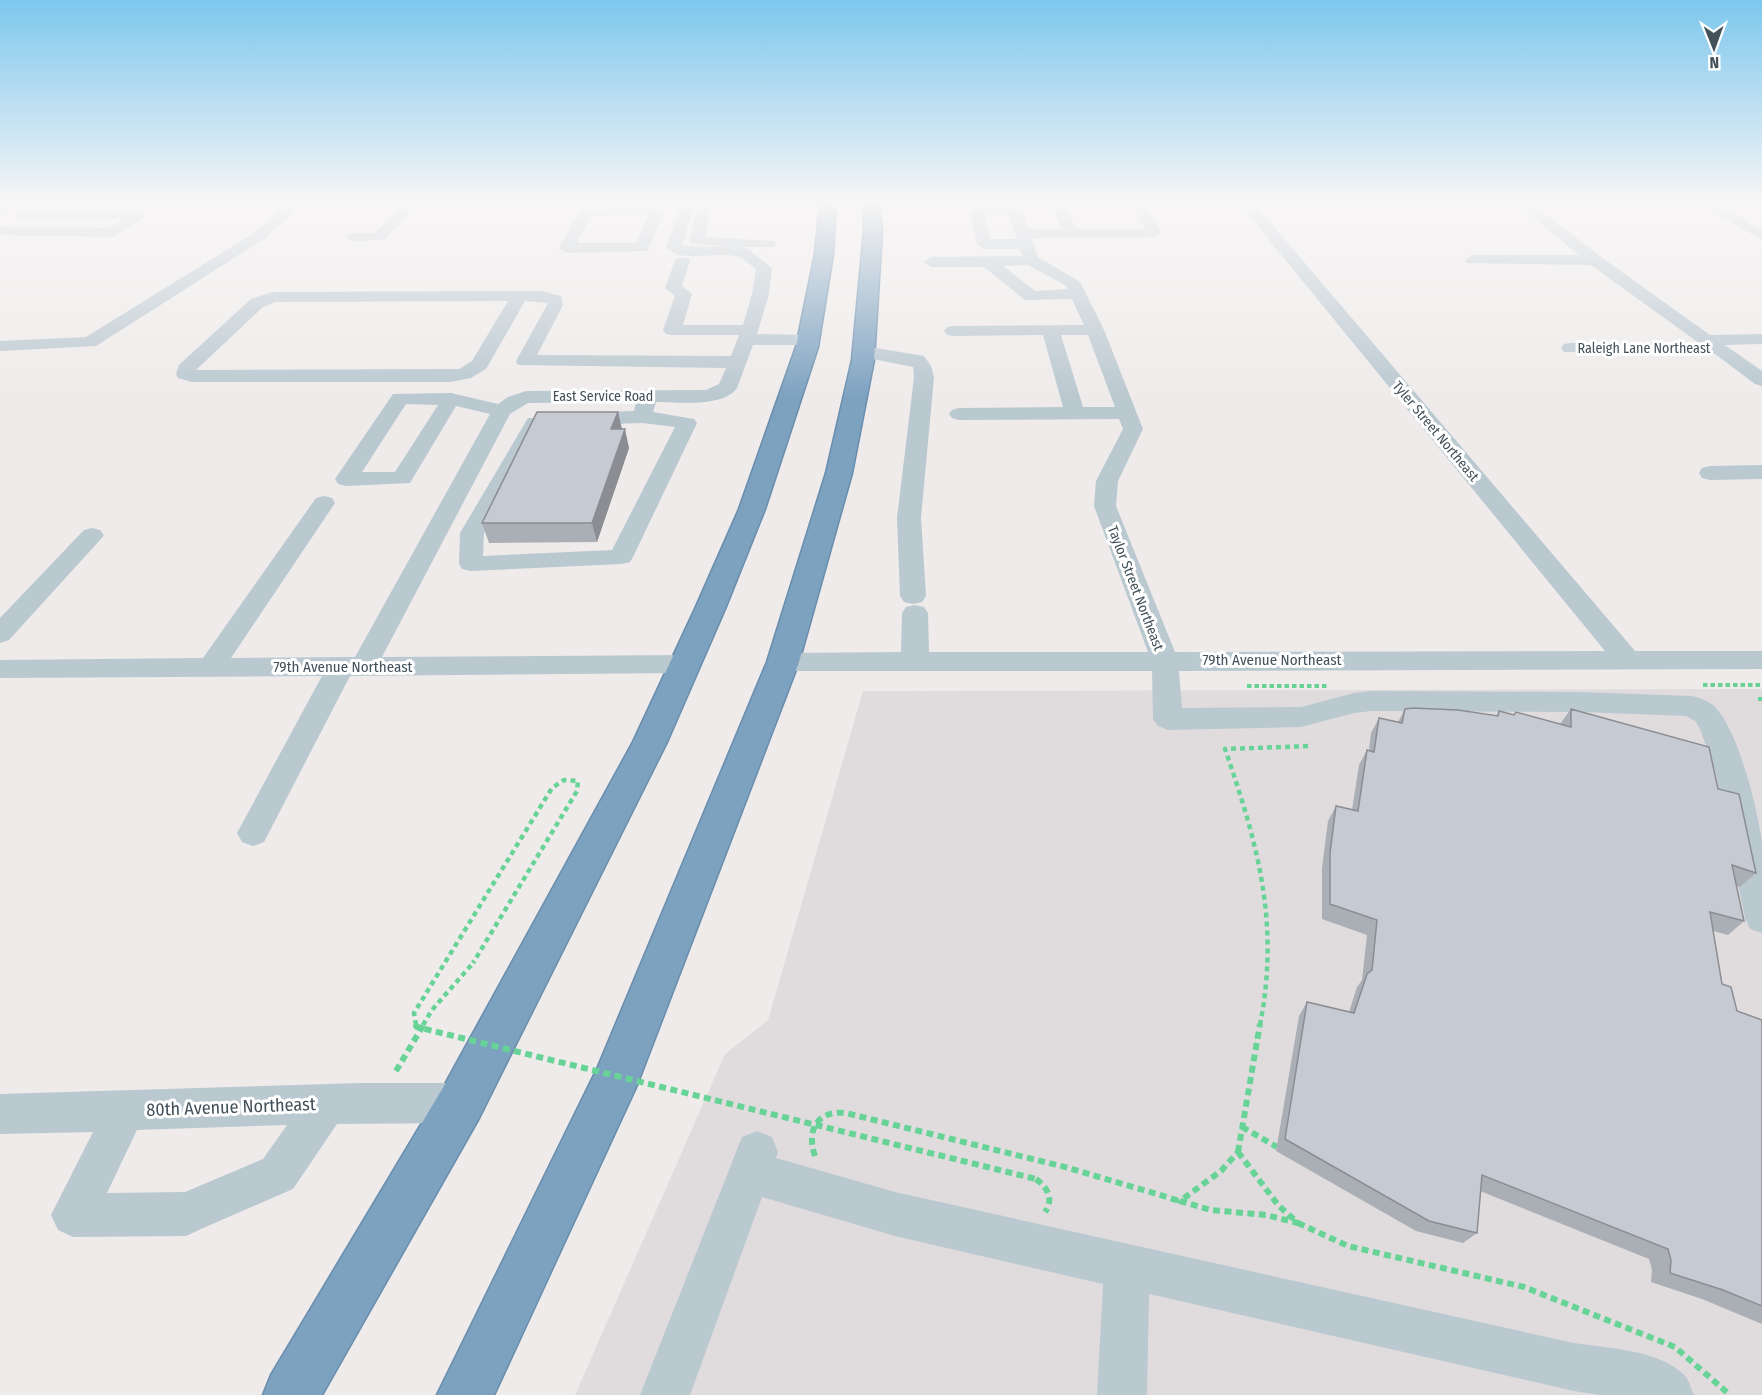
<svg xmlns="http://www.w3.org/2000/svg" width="1762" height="1395" font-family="'Fira Sans Condensed',sans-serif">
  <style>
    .education { fill: #e0dcdd }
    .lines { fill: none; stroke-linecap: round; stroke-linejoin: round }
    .highway-casing { stroke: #698dac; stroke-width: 3 }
    .path-far2 { stroke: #68d397; stroke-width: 4; stroke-dasharray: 4.5 3; stroke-linecap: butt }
    .path-far1 { stroke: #68d397; stroke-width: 4.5; stroke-dasharray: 5 4; stroke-linecap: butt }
    .path { stroke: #68d397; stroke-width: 6; stroke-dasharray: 7 4.5; stroke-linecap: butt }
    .minor { fill: #bac8d0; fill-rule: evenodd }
    .highway { fill: #7da2c0; fill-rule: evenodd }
    .path-bridge-far1 { stroke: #68d397; stroke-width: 4.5; stroke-dasharray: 5 4; stroke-linecap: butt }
    .path-bridge { stroke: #68d397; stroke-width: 6; stroke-dasharray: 7 4.5; stroke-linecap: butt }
    .wall { fill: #aaaeb5 }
    .shaded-wall { fill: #8b8d93 }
    .building { fill: #c6cad2; stroke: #8b8d93; stroke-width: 1.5 }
    .labels { text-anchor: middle; stroke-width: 6; stroke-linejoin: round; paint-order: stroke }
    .far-street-label { font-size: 14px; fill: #42515a; stroke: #fff }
    .street-label { font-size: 15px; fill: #42515a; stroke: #fff }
    .near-street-label { font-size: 18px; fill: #42515a; stroke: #fff }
  </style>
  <rect width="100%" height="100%" fill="#efebeb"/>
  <polygon class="education" points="1762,689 1762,1395 575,1395 725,1054 768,1020 863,691"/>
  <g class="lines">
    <g class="highway-casing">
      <g id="highway">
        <polygon points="820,202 836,202 833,254 818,347 765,509 725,609 667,742 478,1120 322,1395 263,1395 271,1375 444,1086 633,742 695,609 739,509 796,347 815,254"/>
        <polygon points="863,202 879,202 882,231 874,360 852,473 799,662 637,1085 494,1395 437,1395 597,1069 767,662 826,473 852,360 864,231"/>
      </g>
    </g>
    <g class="path-far2">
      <polyline points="1703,685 1762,685"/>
      <polyline points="1247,686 1329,686"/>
      <polyline points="1758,699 1762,699"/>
    </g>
    <g class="path-far1">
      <polyline points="423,1025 432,1010 473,963"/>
      <path d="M1260,1025C1280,923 1258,845 1225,749L1310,746"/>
    </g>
    <g class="path">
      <polyline points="396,1071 424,1024"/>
      <polyline points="1242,1127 1277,1147"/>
      <polygon points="1238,1152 1278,1205 1298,1223 1266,1215 1211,1210 1180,1201 1221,1171"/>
      <polyline points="1238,1152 1260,1024"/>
      <path d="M815,1156C806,1130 817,1110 846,1113L1069,1168L1180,1201"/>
      <path d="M1036,1179C1048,1188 1054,1199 1045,1212"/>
      <polyline points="1298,1223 1348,1246 1524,1287 1675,1347 1730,1395"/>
    </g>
    <g class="minor">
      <polygon points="290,202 306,202 264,239 96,346 0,351 0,341 86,337 254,233"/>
      <polygon points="405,202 420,202 384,240 352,241 345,237 352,233 375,233"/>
      <polygon points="488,202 542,202 535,206 495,208 490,207"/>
      <path d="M682,202H696L682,245L688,246L740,247L692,244L689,241L698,204L779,202L778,206L773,207H719L710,210L705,237L774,241L777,244L774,247H743L748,249L772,268L769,294L757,334L809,335L815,336L818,340L815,344L809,345H753L737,388C723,408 677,402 656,402L653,412L694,419L697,423L633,557L630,562L621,564L471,571L462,569L459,564L460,533L528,418H542L545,422L484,533L483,556L612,550L675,427L642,423L579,425L572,423L569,419L572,415L579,413L634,411L636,402L528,403L510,414L382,657L685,655L695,657L699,664L695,671L685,673L350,676L264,842L253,846L242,842L237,833L322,676L0,678V660L203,658L316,498L324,496L332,498L335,503L231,658L355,657L490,414L456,406L410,483L346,486L338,484L335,479L393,394L451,393L498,404L508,397L526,391L706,390L719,384L726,368L518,365L516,361L547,305V303L525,301L486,369L471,378L450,382H192L178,378L176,374L179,365L251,299L273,292L542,291L561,296L563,305L537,355L731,356L739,335H672L666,334L663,330L675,296L665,288L676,258H688L690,261L682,286L692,294L683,325H743L752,294L756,269C751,266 746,260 741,258C722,248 683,266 666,247ZM508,301L472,361L459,369L196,370L263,307L275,302ZM406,404L438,405L395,472H362Z"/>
      <path d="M1005,202H1019L1028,229H1062L1050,202H1064L1076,229H1145L1130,202H1144L1162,233L1155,237L1031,238L1038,257L1080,282L1104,330L1143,429L1118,481L1116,506L1175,652L1605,651L1238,202H1253L1635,651H1762V669L1179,671L1182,708L1301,707L1354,693L1372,691L1580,692L1692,696C1700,698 1710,701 1716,708C1739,733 1757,808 1762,841C1762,871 1762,903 1762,933L1750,929L1745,918L1715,770L1700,729L1695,721L1686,716L1580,712L1372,711L1354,713L1301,727L1168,730L1158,726L1153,719L1152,671H783L773,669L769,662L773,655L783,653L901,652L902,613L906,607L915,605L924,607L928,613L929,652H1148L1094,506L1096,481L1123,429L1119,419L959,420L952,418L949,414L952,410L959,408L1063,407L1043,335L953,336L947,335L944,331L947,327L953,326L1084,325L1072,299L1025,300L984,267H931L923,262L931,257L1022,256L1020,249H985L977,244L970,211L977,207H1007ZM985,215H1009L1017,239H991ZM1028,265L1065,285L1067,289L1035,291L1003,266ZM1061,335H1088L1115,407H1083Z"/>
      <polygon points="1514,202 1530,202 1601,257 1710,335 1762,334 1762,344 1725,345 1762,371 1762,386 1755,384 1715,354 1564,352 1561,348 1564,344 1570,343 1699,343 1591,265 1467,263 1465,260 1473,255 1579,255"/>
      <polygon points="1696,202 1714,202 1762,230 1762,240"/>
      <polygon points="0,206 6,207 8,210 6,213 0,214"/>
      <path d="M658,207L665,211L647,251L567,253L559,248L581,209ZM649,215L636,243H577L591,216Z"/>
      <polygon points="139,211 146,215 144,218 112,237 0,235 0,227 109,228 123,219 18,219 16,216 23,212"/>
      <polygon points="864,346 924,356 931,366 934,377 921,518 926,596 922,602 913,604 904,602 900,596 897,518 914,377 913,367 858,356 855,352 858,348"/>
      <polygon points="1762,465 1762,479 1710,480 1702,478 1699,473 1702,468 1710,466"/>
      <polygon points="92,528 100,530 104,535 100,540 9,640 0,643 0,618 84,530"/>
      <path d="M461,1083L475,1089L481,1103L475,1117L461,1123L337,1124L293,1189L201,1229L186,1236L73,1237L58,1230L51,1215L93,1132L0,1134V1094L361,1083ZM287,1125L263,1159L185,1192L107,1193L137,1130Z"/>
      <path d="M757,1131L772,1137L778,1152L776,1158L895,1192L1574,1343C1607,1348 1663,1350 1686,1377C1690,1382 1691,1390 1694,1395H1599L1574,1391L1149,1294L1147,1395H1097L1103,1284L895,1236L762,1197L690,1395H640L742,1137Z"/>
    </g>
    <use href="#highway" class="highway"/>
    <polyline class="path-bridge-far1" points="416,1025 414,1013 552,788 564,780 578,781 577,791 473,963"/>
    <polyline class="path-bridge" points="415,1024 417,1027 1036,1179"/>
  </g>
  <g class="wall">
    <polygon points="618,412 622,429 629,448 597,542 489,543 482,523"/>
    <polygon points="1405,709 1496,716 1499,711 1513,715 1516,712 1560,724 1571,709 1718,789 1756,873 1740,887 1736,886 1744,921 1728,935 1713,931 1722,984 1737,1011 1762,1020 1762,1324 1702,1299 1651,1282 1652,1270 1649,1259 1480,1191 1477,1233 1463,1243 1416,1231 1276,1151 1299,1016 1307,1002 1349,1012 1357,987 1362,980 1367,935 1322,919 1322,868 1328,821 1336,806 1352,810 1359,765 1367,750 1369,751 1371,733 1379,718 1398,722"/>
  </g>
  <g class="shaded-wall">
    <polygon points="618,412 622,430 611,429"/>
    <polygon points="625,429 629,448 597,542 592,523"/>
  </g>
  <g class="building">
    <polygon points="537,412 618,412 611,429 625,429 592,523 482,523"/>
    <polygon points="1413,708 1458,710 1498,716 1499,711 1514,715 1516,712 1571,727 1571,709 1709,747 1718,789 1739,794 1756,873 1732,865 1744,921 1710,912 1722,984 1731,987 1737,1011 1762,1020 1762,1306 1723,1290 1670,1273 1671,1260 1668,1249 1482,1175 1477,1233 1429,1221 1285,1139 1307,1002 1354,1013 1367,974 1372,970 1377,920 1330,904 1330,853 1336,806 1358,811 1367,750 1374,752 1379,718 1402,723 1405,709"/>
  </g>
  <linearGradient id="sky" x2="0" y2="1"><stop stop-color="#7dc7ed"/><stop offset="0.51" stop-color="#f8f6f6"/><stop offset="1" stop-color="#f8f6f6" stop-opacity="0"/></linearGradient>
  <rect width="1762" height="398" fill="url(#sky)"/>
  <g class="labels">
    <g class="far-street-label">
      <text x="1644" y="353">Raleigh Lane Northeast</text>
      <text x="603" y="401">East Service Road</text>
      <text transform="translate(1436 431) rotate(50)" y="5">Tyler Street Northeast</text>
      <text transform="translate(1136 588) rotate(69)" y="5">Taylor Street Northeast</text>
    </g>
    <g class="street-label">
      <text x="1272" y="665">79th Avenue Northeast</text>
      <text x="343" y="672">79th Avenue Northeast</text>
    </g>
    <g class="near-street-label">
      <text transform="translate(231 1107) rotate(-2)" y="6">80th Avenue Northeast</text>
    </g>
  </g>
  <g transform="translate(1714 48) rotate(179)" stroke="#ffffff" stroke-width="4.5" paint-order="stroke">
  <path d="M0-4.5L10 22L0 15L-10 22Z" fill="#42515a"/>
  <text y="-9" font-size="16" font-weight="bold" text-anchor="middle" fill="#42515a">N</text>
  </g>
</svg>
